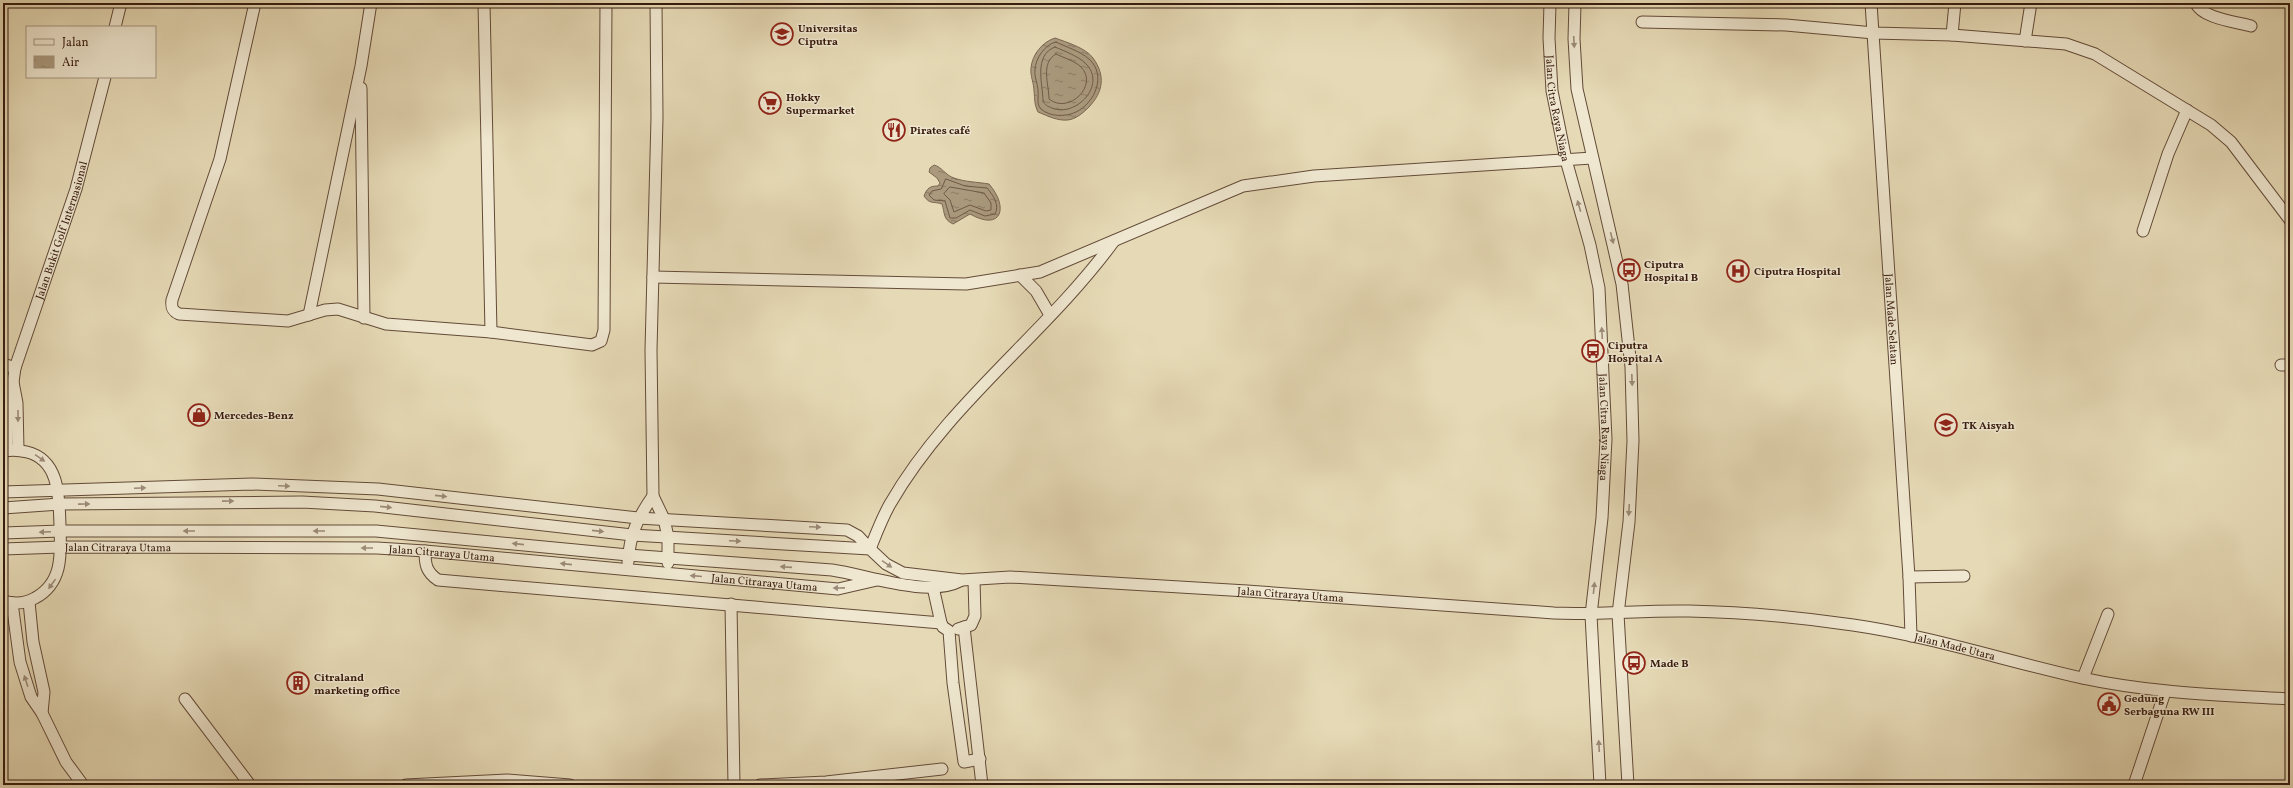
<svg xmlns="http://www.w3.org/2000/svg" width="2293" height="788" font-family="Vollkorn,serif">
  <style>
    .water { fill: url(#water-ripples); stroke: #7c6751 }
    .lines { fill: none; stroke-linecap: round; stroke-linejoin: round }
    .shore { stroke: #705a46; stroke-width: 1 }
    .minor-casing { stroke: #634b38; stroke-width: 13 }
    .minor { stroke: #efe7d0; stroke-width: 11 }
    .oneway { fill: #9c8b79 }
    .labels { text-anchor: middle; stroke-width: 3; stroke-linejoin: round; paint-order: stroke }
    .poi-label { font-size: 11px; font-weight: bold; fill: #371b0e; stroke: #efe7d0; text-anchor: start }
    .street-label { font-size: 11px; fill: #371b0e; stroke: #efe7d0 }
  </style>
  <defs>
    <pattern id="water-ripples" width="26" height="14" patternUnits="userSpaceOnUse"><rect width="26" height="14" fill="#aa997d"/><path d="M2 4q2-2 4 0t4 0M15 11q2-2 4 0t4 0" fill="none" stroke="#8b7c65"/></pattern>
  </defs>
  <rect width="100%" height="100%" fill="#e6dab6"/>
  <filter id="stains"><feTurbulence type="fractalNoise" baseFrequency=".005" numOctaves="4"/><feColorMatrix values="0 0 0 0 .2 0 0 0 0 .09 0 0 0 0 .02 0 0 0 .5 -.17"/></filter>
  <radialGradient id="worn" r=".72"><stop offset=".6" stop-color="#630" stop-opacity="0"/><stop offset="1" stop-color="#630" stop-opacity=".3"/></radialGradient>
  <g class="water">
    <path d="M1055,38C1066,42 1086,48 1093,58C1106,76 1103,92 1089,107C1083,113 1076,119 1068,120C1057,121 1048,116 1038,112C1034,104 1035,99 1034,91C1034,83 1030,76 1031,68C1032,55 1042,42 1055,38Z"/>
    <path d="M934,165C942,167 945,175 954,178C965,182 977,182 989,184C1009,207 1002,232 970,214L953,224C943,219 945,214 942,204C934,201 930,205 924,196C927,188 930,186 938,186L940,183L937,178L929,172L930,168Z"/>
  </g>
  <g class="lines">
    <g class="shore">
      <path d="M1056,42C1066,47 1080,51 1089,59C1107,75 1095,103 1076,112C1066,117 1050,117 1041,109C1036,104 1039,97 1038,91C1038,84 1034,77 1035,70C1035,59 1045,44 1056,42Z"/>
      <path d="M1055,47C1064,51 1078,56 1085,63C1108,84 1076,118 1052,108C1047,106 1045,105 1043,101C1043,85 1033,55 1055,47Z"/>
      <path d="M1056,54C1064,58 1075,61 1081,67C1099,85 1069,115 1049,99C1049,84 1040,63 1056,54Z"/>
      <path d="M946,179L965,186L987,188C993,195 1000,205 995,214L985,216L970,210L956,218H950L945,201L934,200L929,195L932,191L941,189Z"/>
      <polygon points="950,187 984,193 991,203 991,210 986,211 970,205 954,212 950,200 944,194"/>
    </g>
    <g class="minor-casing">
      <g id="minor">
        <path d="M255,3L220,159L172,300C171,307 172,311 179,314L288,321L325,310L338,309L386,324L491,332L592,345L601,341L604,330L606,3"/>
        <polyline points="484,3 491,332"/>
        <polyline points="656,3 657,118 651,350 653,496 664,519 668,537 668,563"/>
        <path id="s1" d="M1550,3L1549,38L1552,91L1566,160L1590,245L1599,288L1606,439L1602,518L1591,615L1600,785"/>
        <polyline points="1575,3 1574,39 1577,89 1622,284 1631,367 1633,441 1629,522 1618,614 1628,785"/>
        <path id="s2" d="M1871,3L1909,577L1911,636"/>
        <path d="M2196,3C2201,18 2237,22 2251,26"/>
        <polyline points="1642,22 1786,25 1874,33 1952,35 2066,44 2095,54 2211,125 2231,142 2290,220"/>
        <polyline points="115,27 121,3"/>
        <polyline points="1952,35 1955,3"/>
        <polyline points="2025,41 2031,3"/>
        <polyline points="361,88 364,318"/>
        <polyline points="2143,231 2168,154 2187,110"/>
        <polyline points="1020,275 1036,291 1050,315"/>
        <polyline points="653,277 966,284 1040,272 1243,186 1314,176 1592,158"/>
        <polyline points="309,315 361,66 371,3"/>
        <polyline points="3,364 15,368"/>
        <polyline points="2281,365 2290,365"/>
        <polyline points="13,382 17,403 18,450"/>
        <path id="s3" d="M7,450V393L13,382L15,368L76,189L105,77"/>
        <path d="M3,452C11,449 18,450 27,452C60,460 59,498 60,526C61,554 63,583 35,598C25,604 14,604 3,601"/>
        <path d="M3,492L252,484L378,489L638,518L847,530L858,536L870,549C876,534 882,518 890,504C948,403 1046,334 1114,241"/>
        <path id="s4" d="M3,508L60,504L302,502L375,506L632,535L870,549L886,564L903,573L962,580L1010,577L1247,591L1554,613C1599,615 1644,610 1689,611C1743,612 1799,617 1853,625C1930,636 2006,661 2082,678C2151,693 2220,695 2290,699"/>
        <path d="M3,533L61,531H376L628,555L832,570C867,575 928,598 960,581"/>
        <path id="s5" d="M3,549L61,547L377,548L425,551L838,589L877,580"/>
        <path d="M425,551C425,564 426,572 438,580L941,623"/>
        <path d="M628,562C630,534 637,519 653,496"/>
        <polyline points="1909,577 1964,576"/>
        <polyline points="933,587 941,623 943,627 949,631 953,683 964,762 980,759"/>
        <polyline points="29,602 33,642 44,692 42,713"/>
        <polyline points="12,603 20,662 31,697 42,713 66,762 83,785"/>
        <polyline points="731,604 734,785"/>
        <polyline points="964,627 982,785"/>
        <polyline points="958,629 971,625 975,616 974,580"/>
        <polyline points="2083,678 2108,614"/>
        <polyline points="185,699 250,785"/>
        <polyline points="406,785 507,780 570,785"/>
        <polyline points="760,785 826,782 942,769"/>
        <polyline points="2134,785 2165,692"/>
      </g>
    </g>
    <use href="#minor" class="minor"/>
  </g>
  <defs><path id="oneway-solid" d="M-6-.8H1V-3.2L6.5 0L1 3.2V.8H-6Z"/></defs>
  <g class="oneway">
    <use href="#oneway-solid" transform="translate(1574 42) rotate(87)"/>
    <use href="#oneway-solid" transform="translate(1579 206) rotate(-106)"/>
    <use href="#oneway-solid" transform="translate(1612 238) rotate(76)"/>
    <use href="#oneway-solid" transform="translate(1602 333) rotate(-93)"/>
    <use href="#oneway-solid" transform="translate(1632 380) rotate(88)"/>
    <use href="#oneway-solid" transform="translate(18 416) rotate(90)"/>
    <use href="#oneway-solid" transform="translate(40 458) rotate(35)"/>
    <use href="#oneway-solid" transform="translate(284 486) rotate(2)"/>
    <use href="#oneway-solid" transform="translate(140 488) rotate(-2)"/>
    <use href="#oneway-solid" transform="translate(441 496) rotate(6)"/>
    <use href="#oneway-solid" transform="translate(228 501) rotate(-1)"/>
    <use href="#oneway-solid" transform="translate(84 504) rotate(-1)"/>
    <use href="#oneway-solid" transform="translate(386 507) rotate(6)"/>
    <use href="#oneway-solid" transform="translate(1629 510) rotate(93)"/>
    <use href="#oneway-solid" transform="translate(815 527) rotate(3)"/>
    <use href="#oneway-solid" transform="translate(189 531) rotate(180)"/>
    <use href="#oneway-solid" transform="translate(319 531) rotate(180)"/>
    <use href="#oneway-solid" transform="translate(598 531) rotate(6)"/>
    <use href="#oneway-solid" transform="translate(45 532) rotate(178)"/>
    <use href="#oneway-solid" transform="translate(735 541) rotate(3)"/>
    <use href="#oneway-solid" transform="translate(518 544) rotate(-174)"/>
    <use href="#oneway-solid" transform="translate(367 548) rotate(-180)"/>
    <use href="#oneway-solid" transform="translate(566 564) rotate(-174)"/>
    <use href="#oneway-solid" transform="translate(887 564) rotate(34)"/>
    <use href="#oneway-solid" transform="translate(786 567) rotate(-176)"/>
    <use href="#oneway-solid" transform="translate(696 576) rotate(-175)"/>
    <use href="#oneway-solid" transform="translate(52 584) rotate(126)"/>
    <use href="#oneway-solid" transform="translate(839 588) rotate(179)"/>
    <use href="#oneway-solid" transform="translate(1594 588) rotate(-84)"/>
    <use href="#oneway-solid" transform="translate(26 681) rotate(-108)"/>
    <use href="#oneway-solid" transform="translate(1599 746) rotate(-93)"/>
  </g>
  <defs>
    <g id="university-ring" transform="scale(1.15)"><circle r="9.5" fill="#efe7d0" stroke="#8f2418" stroke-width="1.5"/><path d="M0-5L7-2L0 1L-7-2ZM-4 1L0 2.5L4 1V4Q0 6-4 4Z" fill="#8f2418"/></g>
    <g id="supermarket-ring" transform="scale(1.15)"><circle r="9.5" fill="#efe7d0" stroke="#8f2418" stroke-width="1.5"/><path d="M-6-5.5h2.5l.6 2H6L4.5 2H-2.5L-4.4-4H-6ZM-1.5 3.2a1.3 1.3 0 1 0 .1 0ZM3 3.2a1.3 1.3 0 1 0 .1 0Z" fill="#8f2418"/></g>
    <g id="restaurant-ring" transform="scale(1.15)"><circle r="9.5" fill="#efe7d0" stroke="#8f2418" stroke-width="1.5"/><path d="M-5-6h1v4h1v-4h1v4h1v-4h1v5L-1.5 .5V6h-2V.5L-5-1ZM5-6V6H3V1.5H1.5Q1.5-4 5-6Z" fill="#8f2418"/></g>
    <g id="bus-ring" transform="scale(1.15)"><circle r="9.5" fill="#efe7d0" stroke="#8f2418" stroke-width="1.5"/><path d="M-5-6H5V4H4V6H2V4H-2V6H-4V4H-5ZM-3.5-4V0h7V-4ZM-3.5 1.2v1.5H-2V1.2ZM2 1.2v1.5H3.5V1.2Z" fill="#8f2418"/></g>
    <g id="hospital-ring" transform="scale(1.15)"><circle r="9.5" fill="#efe7d0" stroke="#8f2418" stroke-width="1.5"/><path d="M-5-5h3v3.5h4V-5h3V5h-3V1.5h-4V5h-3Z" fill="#8f2418"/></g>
    <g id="shop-ring" transform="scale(1.15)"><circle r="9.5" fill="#efe7d0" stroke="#8f2418" stroke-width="1.5"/><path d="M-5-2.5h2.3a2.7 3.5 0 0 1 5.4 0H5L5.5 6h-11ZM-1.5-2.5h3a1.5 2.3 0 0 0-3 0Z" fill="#8f2418"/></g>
    <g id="school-ring" transform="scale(1.15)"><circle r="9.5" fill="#efe7d0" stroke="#8f2418" stroke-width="1.5"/><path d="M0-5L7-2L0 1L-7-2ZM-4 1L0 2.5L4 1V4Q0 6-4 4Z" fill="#8f2418"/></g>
    <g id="building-ring" transform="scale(1.15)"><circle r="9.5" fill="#efe7d0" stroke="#8f2418" stroke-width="1.5"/><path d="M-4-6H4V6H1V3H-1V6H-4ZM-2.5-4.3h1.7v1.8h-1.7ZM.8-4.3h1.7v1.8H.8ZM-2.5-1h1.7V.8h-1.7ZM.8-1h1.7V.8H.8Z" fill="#8f2418"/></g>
    <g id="civic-ring" transform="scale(1.15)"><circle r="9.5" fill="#efe7d0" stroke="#8f2418" stroke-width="1.5"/><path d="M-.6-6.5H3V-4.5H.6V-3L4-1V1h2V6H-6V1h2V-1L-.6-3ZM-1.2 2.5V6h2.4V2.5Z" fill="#8f2418"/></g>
  </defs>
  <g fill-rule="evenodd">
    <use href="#university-ring" x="782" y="34"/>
    <use href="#supermarket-ring" x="770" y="103"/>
    <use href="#restaurant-ring" x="894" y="130"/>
    <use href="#bus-ring" x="1629" y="270"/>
    <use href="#hospital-ring" x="1738" y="271"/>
    <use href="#bus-ring" x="1593" y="351"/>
    <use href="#shop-ring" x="199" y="415"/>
    <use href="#school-ring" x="1946" y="425"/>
    <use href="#bus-ring" x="1634" y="663"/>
    <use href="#building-ring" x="298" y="683"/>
    <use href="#civic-ring" x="2109" y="704"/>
  </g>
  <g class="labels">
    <g class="poi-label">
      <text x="798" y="32">Universitas<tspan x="798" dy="13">Ciputra</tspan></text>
      <text x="786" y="101">Hokky<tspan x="786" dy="13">Supermarket</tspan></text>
      <text x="910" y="134">Pirates café</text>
      <text x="1644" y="268">Ciputra<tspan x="1644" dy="13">Hospital B</tspan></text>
      <text x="1754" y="275">Ciputra Hospital</text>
      <text x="1608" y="349">Ciputra<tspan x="1608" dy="13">Hospital A</tspan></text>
      <text x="214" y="419">Mercedes-Benz</text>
      <text x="1962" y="429">TK Aisyah</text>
      <text x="1650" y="667">Made B</text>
      <text x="314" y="681">Citraland<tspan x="314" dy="13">marketing office</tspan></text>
      <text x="2124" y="702">Gedung<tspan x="2124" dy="13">Serbaguna RW III</tspan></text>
    </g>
    <g class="street-label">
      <text dy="4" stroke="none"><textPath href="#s1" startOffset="106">Jalan Citra Raya Niaga</textPath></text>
      <text dy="4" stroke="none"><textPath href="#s3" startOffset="229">Jalan Bukit Golf Internasional</textPath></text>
      <text dy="4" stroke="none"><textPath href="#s2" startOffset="317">Jalan Made Selatan</textPath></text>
      <text dy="4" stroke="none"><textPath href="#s1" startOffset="430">Jalan Citra Raya Niaga</textPath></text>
      <text dy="4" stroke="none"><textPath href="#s5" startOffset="115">Jalan Citraraya Utama</textPath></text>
      <text dy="4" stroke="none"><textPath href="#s5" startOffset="439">Jalan Citraraya Utama</textPath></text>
      <text dy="4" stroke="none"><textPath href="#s5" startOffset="763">Jalan Citraraya Utama</textPath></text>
      <text dy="4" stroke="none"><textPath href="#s4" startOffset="1299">Jalan Citraraya Utama</textPath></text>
      <text dy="4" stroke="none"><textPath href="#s4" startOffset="1967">Jalan Made Utara</textPath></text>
    </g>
  </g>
  <rect width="2293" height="788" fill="none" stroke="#e6dab6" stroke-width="16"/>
  <rect x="4" y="4" width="2285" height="780" fill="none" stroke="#371b0e" stroke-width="2"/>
  <rect x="8" y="8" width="2277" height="772" fill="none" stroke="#371b0e"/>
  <rect x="26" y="26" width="130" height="52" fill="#efe7d0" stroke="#a59582"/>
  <rect x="34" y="39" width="20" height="6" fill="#efe7d0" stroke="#a59582"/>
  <text x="62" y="46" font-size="12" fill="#371b0e">Jalan</text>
  <rect x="34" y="56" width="20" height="12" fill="url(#water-ripples)" stroke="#a59582"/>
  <text x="62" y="66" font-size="12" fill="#371b0e">Air</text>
  <rect width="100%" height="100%" filter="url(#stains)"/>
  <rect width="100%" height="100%" fill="url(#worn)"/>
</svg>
